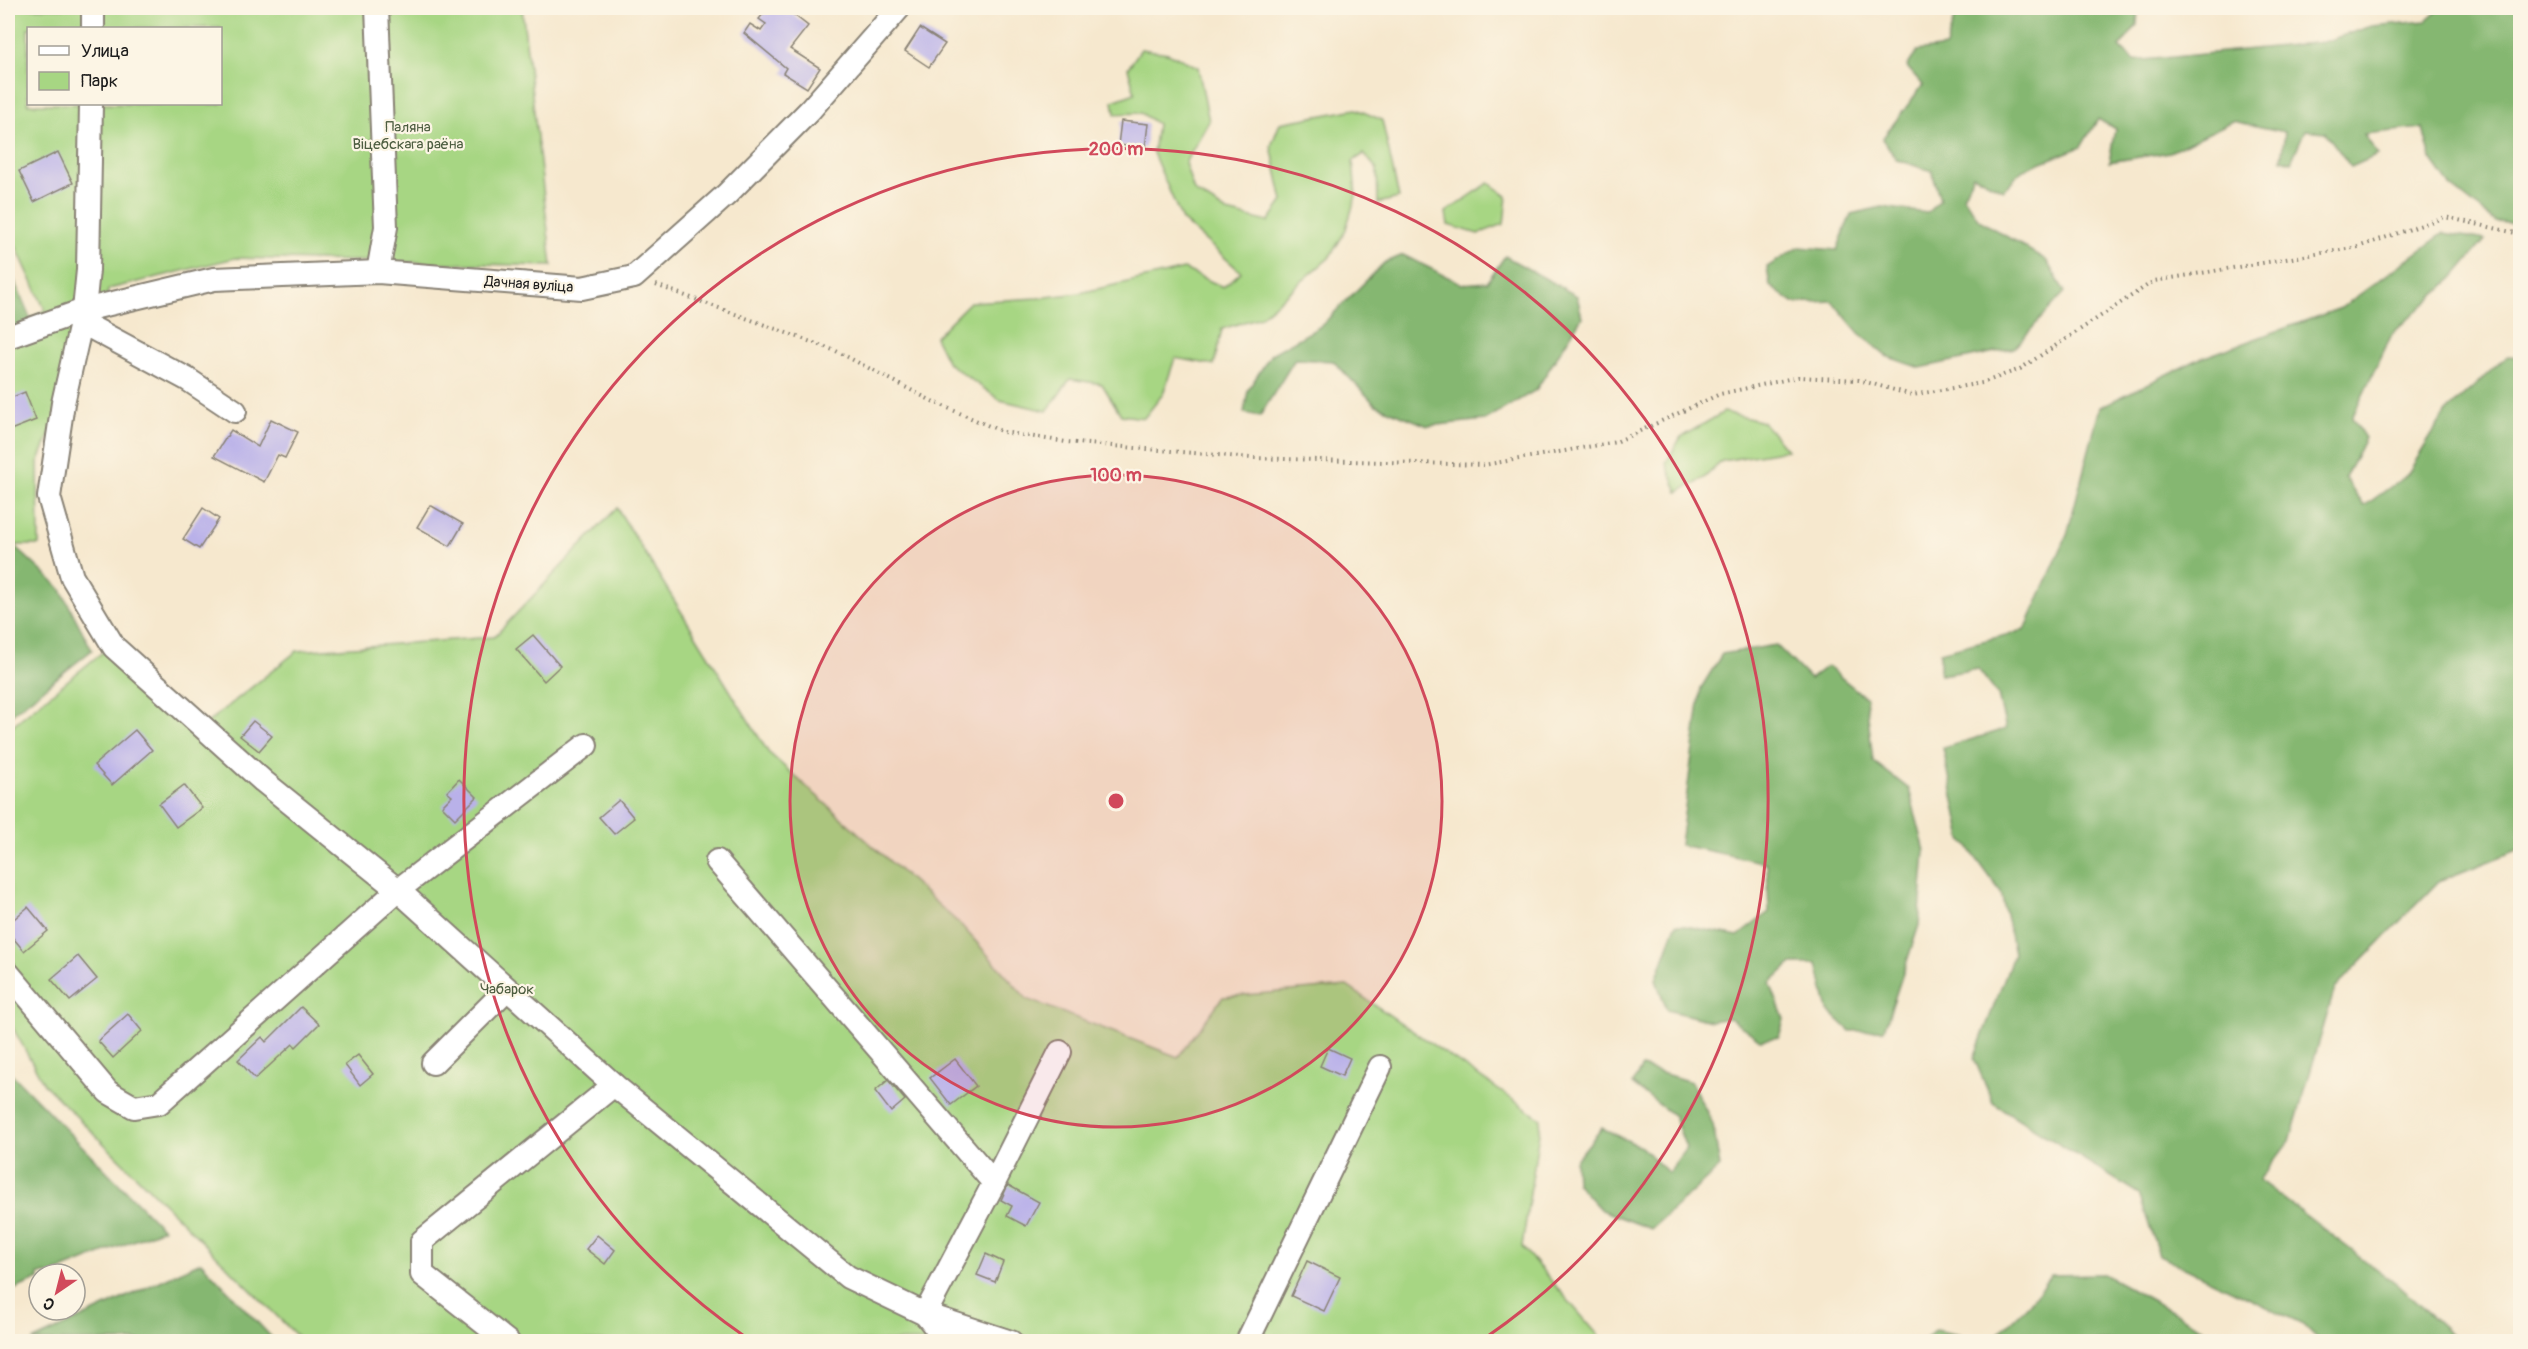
<svg xmlns="http://www.w3.org/2000/svg" width="2528" height="1349" font-family="Pangolin,sans-serif">
  <style>
    .green { fill: #a7d683; stroke: #627950; stroke-width: 1.5; fill-rule: evenodd }
    .forest { fill: #85b771; stroke: #506a46; stroke-width: 1.5 }
    .building { fill: #b9b1e9 }
    .lines { fill: none; stroke-linecap: round; stroke-linejoin: round }
    .minor-casing { stroke: #898275; stroke-width: 26 }
    .path { stroke: #898275; stroke-width: 4; stroke-dasharray: 1.5 4.5; stroke-linecap: butt }
    .minor { stroke: #fff; stroke-width: 22 }
    .ring { fill: none; stroke: #d1495b; stroke-width: 3 }
    .labels { text-anchor: middle; stroke-width: 4.5; stroke-linejoin: round; paint-order: stroke }
    .park-label { font-size: 15px; fill: #4d5d40; stroke: #fcf5e5 }
    .street-label { font-size: 15px; fill: #1c1c1c; stroke: #fcf5e5 }
    .centre { fill: #d1495b; stroke: #fcf5e5; stroke-width: 3 }
    .ring-label { font-size: 18px; text-anchor: middle; font-weight: bold; fill: #d1495b; stroke: #fcf5e5; stroke-width: 4.5; stroke-linejoin: round; paint-order: stroke }
  </style>
  <rect width="100%" height="100%" fill="#fcf5e5"/>
  <filter id="ink" filterUnits="userSpaceOnUse"><feTurbulence type="fractalNoise" baseFrequency=".0167" numOctaves="2"/><feDisplacementMap in="SourceGraphic" scale="12" xChannelSelector="R" yChannelSelector="G"/><feConvolveMatrix kernelMatrix="1 2 1 2 8 2 1 2 1" color-interpolation-filters="sRGB"/></filter>
  <filter id="wash" filterUnits="userSpaceOnUse"><feTurbulence type="fractalNoise" baseFrequency=".008" numOctaves="4" result="noise"/><feDisplacementMap in="SourceGraphic" scale="24" xChannelSelector="R" yChannelSelector="G"/><feGaussianBlur stdDeviation="1.35" result="paint"/><feColorMatrix in="noise" values="0 0 0 0 0 0 0 0 0 0 0 0 0 0 0 0 0 1.4 0 .05"/><feComposite in="paint" operator="in"/></filter>
  <g filter="url(#wash)">
    <rect width="100%" height="100%" fill="#f6e8ce"/>
    <g class="green">
      <path d="M8,8H522L552,266L235,258L109,289L38,463L39,545H8V332L45,310L8,229ZM28,28H220V104H28Z"/>
      <polygon points="1141,49 1168,53 1198,67 1209,121 1185,163 1194,191 1227,212 1268,222 1283,201 1271,146 1280,123 1356,109 1382,120 1399,198 1378,203 1377,169 1364,154 1353,161 1356,196 1345,232 1329,258 1260,317 1222,329 1214,365 1175,358 1163,394 1144,418 1121,415 1102,384 1070,379 1047,411 1000,400 948,363 935,337 970,302 1038,298 1080,293 1184,269 1223,287 1241,272 1182,220 1153,153 1157,124 1141,113 1115,114 1113,101 1135,93 1128,68"/>
      <polygon points="1489,183 1507,196 1504,224 1478,234 1448,225 1446,212"/>
      <polygon points="1724,412 1763,422 1787,450 1722,461 1704,478 1678,492 1666,463 1681,437"/>
      <polygon points="617,508 768,752 962,926 1027,999 1178,1057 1223,997 1347,986 1541,1119 1522,1247 1599,1336 1596,1342 302,1341 44,1084 8,1019 8,729 104,651 192,735 297,651 494,637"/>
    </g>
    <g class="forest">
      <polygon points="1957,8 2138,8 2137,25 2120,47 2134,61 2323,42 2372,26 2426,21 2441,8 2520,8 2520,224 2496,222 2450,186 2431,159 2423,128 2364,134 2378,155 2351,167 2325,132 2305,130 2291,162 2281,159 2285,132 2233,121 2170,152 2109,162 2115,129 2098,119 2081,147 2024,169 2003,190 1973,175 1963,197 1979,220 2046,260 2065,292 2014,348 1920,368 1886,356 1859,333 1832,301 1793,303 1770,286 1767,267 1799,247 1837,250 1851,214 1882,207 1927,213 1940,200 1932,171 1897,160 1882,139 1923,85 1907,67 1917,51 1946,47"/>
      <polygon points="2444,233 2485,240 2453,278 2392,334 2352,418 2365,438 2345,478 2364,506 2407,475 2446,412 2507,356 2520,357 2520,849 2439,881 2335,988 2290,1141 2259,1180 2396,1284 2459,1341 2320,1341 2303,1324 2159,1256 2139,1194 1993,1103 1974,1058 2014,953 2001,892 1962,839 1943,748 2006,729 1998,695 1978,669 1940,675 1940,652 2025,630 2067,535 2100,407 2199,359 2341,308"/>
      <polygon points="1403,255 1462,284 1487,282 1505,256 1577,296 1582,317 1536,390 1485,420 1428,426 1376,405 1333,361 1295,359 1260,416 1244,413 1248,390 1271,354 1321,326 1384,263"/>
      <polygon points="8,266 32,322 8,331"/>
      <polygon points="8,540 60,588 92,650 8,717"/>
      <polygon points="1776,645 1810,679 1827,666 1866,698 1873,761 1909,789 1925,851 1919,925 1884,1030 1850,1031 1828,1010 1817,964 1791,964 1770,983 1784,1019 1779,1037 1760,1040 1730,1018 1711,1021 1667,1010 1656,980 1676,924 1738,936 1769,912 1767,863 1680,845 1701,688 1722,654"/>
      <polygon points="1642,1067 1691,1082 1713,1124 1720,1167 1651,1229 1601,1210 1576,1183 1575,1161 1602,1128 1641,1147 1669,1173 1686,1148 1674,1116 1632,1084"/>
      <polygon points="8,1070 163,1229 51,1274 39,1274 39,1279 8,1292"/>
      <polygon points="201,1262 275,1341 32,1341"/>
      <polygon points="2104,1274 2217,1336 2224,1341 1991,1341 2029,1304 2051,1275"/>
      <polygon points="1935,1330 1987,1341 1923,1341"/>
    </g>
    <g id="blocks">
      <g class="building">
        <polygon points="768,8 785,8 808,26 790,49 820,68 807,88 783,73 786,68 744,33 750,24 761,31 766,24 759,19"/>
        <polygon points="920,28 945,44 929,67 905,51"/>
        <polygon points="1121,121 1148,124 1145,148 1118,145"/>
        <polygon points="58,152 73,183 34,202 19,171"/>
        <polygon points="25,392 36,420 8,431 8,399"/>
        <polygon points="271,419 298,432 285,458 278,455 264,482 214,456 231,430 258,447"/>
        <polygon points="430,505 463,524 450,546 417,527"/>
        <polygon points="203,508 219,519 199,549 183,539"/>
        <polygon points="533,635 560,666 544,681 516,649"/>
        <polygon points="253,721 272,736 259,751 240,736"/>
        <polygon points="135,730 152,750 112,785 94,765"/>
        <polygon points="459,779 477,797 455,819 442,806 452,796 447,792"/>
        <polygon points="184,785 202,808 176,827 159,804"/>
        <polygon points="619,800 634,818 614,834 599,817"/>
        <polygon points="28,907 48,931 24,951 8,932 8,924"/>
        <polygon points="78,956 97,979 70,1001 51,979"/>
        <polygon points="301,1007 319,1024 296,1047 293,1044 255,1079 238,1060 262,1037 266,1042"/>
        <polygon points="128,1014 142,1031 113,1058 98,1041"/>
        <polygon points="1328,1048 1350,1058 1342,1076 1320,1066"/>
        <polygon points="358,1055 373,1074 360,1085 345,1065"/>
        <polygon points="955,1059 976,1086 951,1105 930,1078"/>
        <polygon points="888,1080 905,1100 891,1112 875,1091"/>
        <polygon points="1008,1185 1039,1202 1026,1226 1007,1216 1012,1206 1001,1200"/>
        <polygon points="597,1235 615,1250 605,1264 586,1249"/>
        <polygon points="986,1254 1003,1262 995,1282 977,1275"/>
        <polygon points="1307,1261 1340,1277 1324,1311 1291,1296"/>
      </g>
    </g>
  </g>
  <g filter="url(#ink)">
    <use href="#blocks" fill-opacity="0" stroke="#898275" stroke-width="1.5"/>
    <g class="lines">
      <g class="minor-casing">
        <g id="minor">
          <polyline points="377,8 386,227 378,272"/>
          <polyline points="93,28 93,8"/>
          <polyline points="91,104 88,270 84,310 63,403 49,497 72,577 114,647 263,781 398,890 614,1085 848,1277 925,1314 1011,1342"/>
          <polyline points="81,322 187,379 235,411"/>
          <polyline points="8,337 84,310 214,279 378,272 582,288 634,277 727,194 810,110 899,8"/>
          <polyline points="717,861 994,1183 925,1314 947,1342"/>
          <polyline points="8,973 108,1092 134,1107 159,1103 398,890 586,745"/>
          <polyline points="433,1063 507,989"/>
          <polyline points="994,1183 1060,1052"/>
          <polyline points="508,1342 422,1274 422,1241 614,1085"/>
          <polyline points="1247,1342 1380,1067"/>
        </g>
      </g>
      <polyline class="path" points="656,285 836,351 932,401 1003,432 1066,442 1252,458 1484,465 1616,442 1720,394 1798,377 1859,380 1912,395 1982,383 2020,369 2154,281 2358,247 2445,217 2520,234"/>
      <use href="#minor" class="minor"/>
    </g>
  </g>
  <circle cx="1116" cy="801" r="326" fill="#d1495b" fill-opacity=".12"/>
  <g class="ring">
    <circle cx="1116" cy="801" r="326"/>
    <path d="M747 1338A652 652 0 1 1 1485 1338"/>
  </g>
  <g class="labels">
    <g class="park-label">
      <text x="408" y="132">Паляна<tspan x="408" dy="17">Віцебскага раёна</tspan></text>
      <text x="507" y="994">Чабарок</text>
    </g>
    <g class="street-label">
      <text transform="translate(529 284) rotate(4)" y="5">Дачная вуліца</text>
    </g>
  </g>
  <circle cx="1116" cy="801" r="9" class="centre"/>
  <g class="ring-label">
    <text x="1116" y="155">200 m</text>
    <text x="1116" y="481">100 m</text>
  </g>
  <rect width="2528" height="1349" fill="none" stroke="#fcf5e5" stroke-width="30"/>
  <rect x="27" y="27" width="195" height="78" fill="#fcf5e5" stroke="#a29e95" stroke-width="1.5"/>
  <rect x="39" y="46" width="30" height="9" fill="#ffffff" stroke="#a29e95" stroke-width="1.5"/>
  <text x="81" y="57" font-size="18" fill="#1c1c1c">Улица</text>
  <rect x="39" y="72" width="30" height="18" fill="#a7d683" stroke="#a29e95" stroke-width="1.5"/>
  <text x="81" y="87" font-size="18" fill="#1c1c1c">Парк</text>
  <g transform="translate(57 1292) rotate(215)"><circle r="28" fill="#fcf5e5" stroke="#a29e95" stroke-width="1.5"/>
  <path d="M0-4.5L10 22L0 15L-10 22Z" fill="#d1495b"/>
  <text y="-9" font-size="16" font-weight="bold" text-anchor="middle" fill="#1c1c1c">С</text>
  </g>
</svg>
